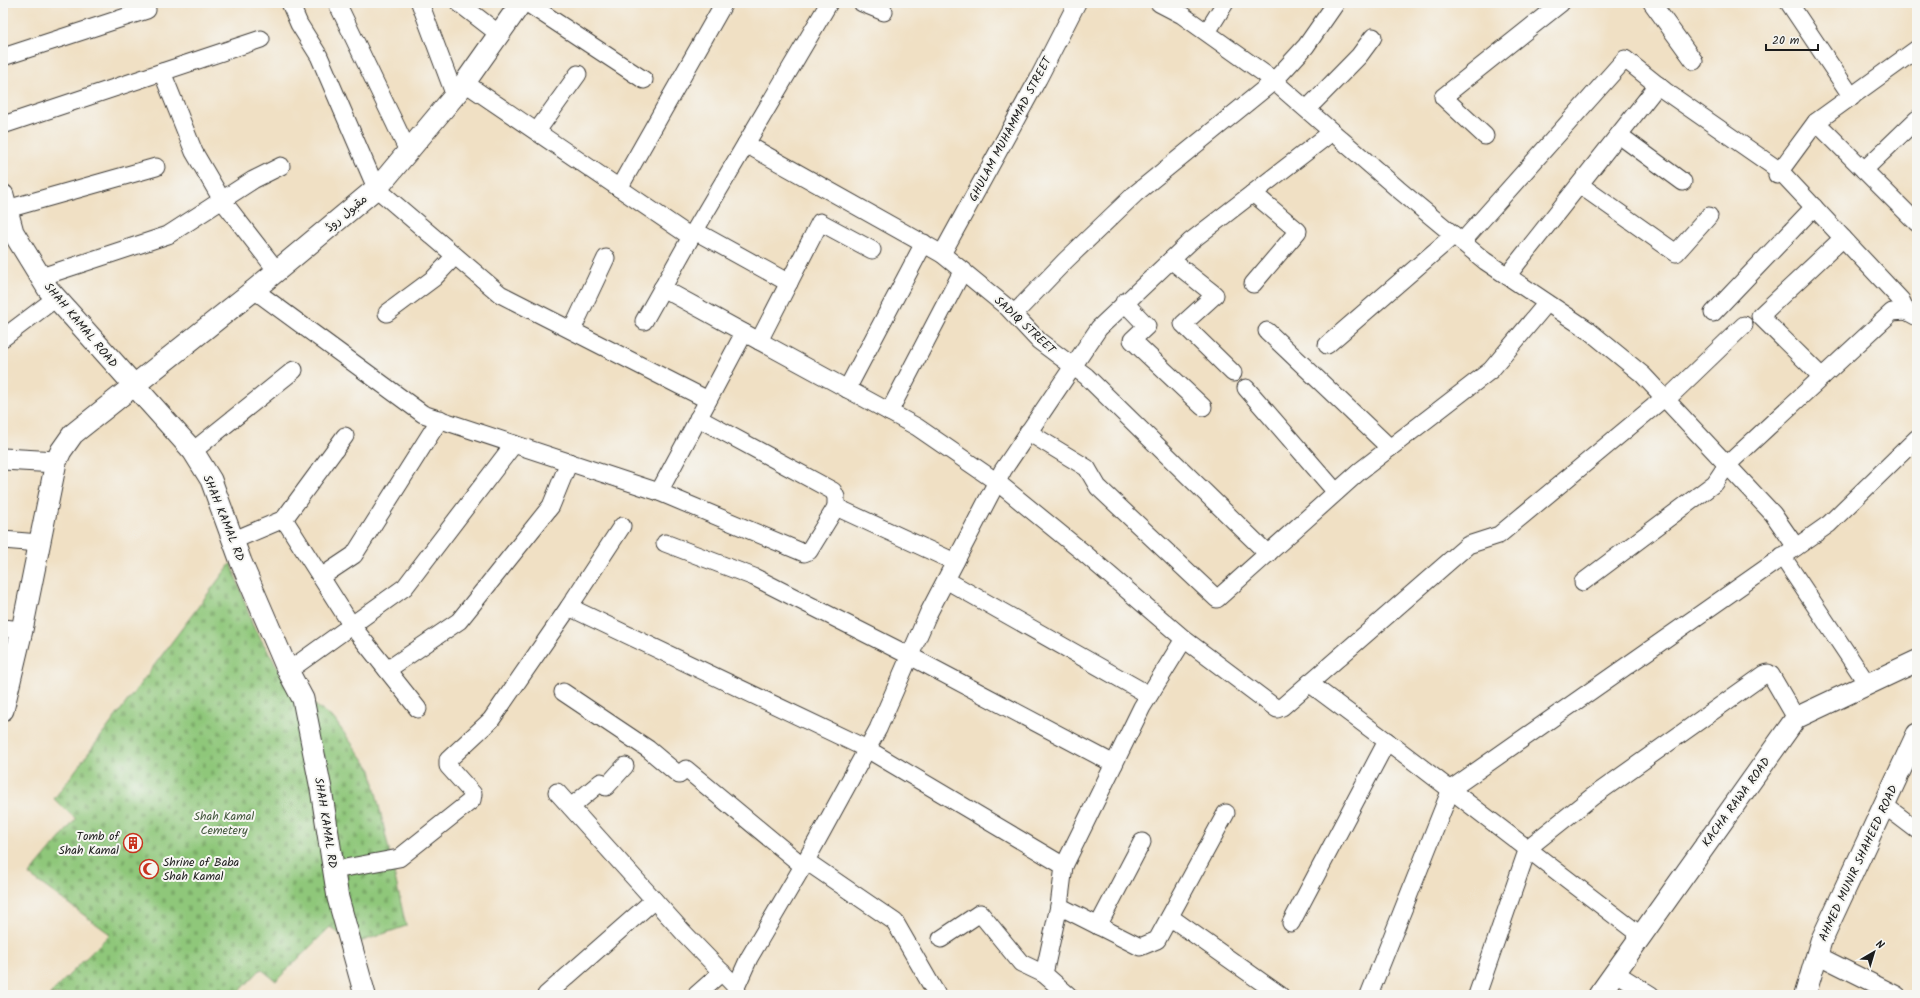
<svg xmlns="http://www.w3.org/2000/svg" width="1920" height="998" font-family="Kalam,'Playpen Sans Arabic',sans-serif">
  <style>
    .cemetery { fill: url(#cemetery-stones); stroke: #56724b }
    .lines { fill: none; stroke-linecap: round; stroke-linejoin: round }
    .minor-casing { stroke: #3c3935; stroke-width: 19 }
    .tertiary-casing { stroke: #3c3935; stroke-width: 23 }
    .minor { stroke: #fff; stroke-width: 17 }
    .tertiary { stroke: #fff; stroke-width: 21 }
    .labels { text-anchor: middle; stroke-width: 4; stroke-linejoin: round; paint-order: stroke }
    .street-label { font-size: 12px; fill: #1c1c1c; stroke: #f6f6f2 }
    .park-label { font-size: 12px; fill: #44583d; stroke: #f6f6f2 }
    .poi-label { font-size: 12px; fill: #1c1c1c; stroke: #f6f6f2; text-anchor: end }
  </style>
  <defs>
    <pattern id="cemetery-stones" width="16" height="16" patternUnits="userSpaceOnUse"><rect width="16" height="16" fill="#8fc77a"/><path d="M2 7V4a2 2 0 0 1 4 0v3zM10 15v-3a2 2 0 0 1 4 0v3z" fill="#7baa69"/></pattern>
  </defs>
  <rect width="100%" height="100%" fill="#f6f6f2"/>
  <filter id="ink" filterUnits="userSpaceOnUse"><feTurbulence type="fractalNoise" baseFrequency=".025" numOctaves="2"/><feDisplacementMap in="SourceGraphic" scale="8" xChannelSelector="R" yChannelSelector="G"/><feConvolveMatrix kernelMatrix="1 2 1 2 8 2 1 2 1" color-interpolation-filters="sRGB"/></filter>
  <filter id="wash" filterUnits="userSpaceOnUse"><feTurbulence type="fractalNoise" baseFrequency=".012" numOctaves="4" result="noise"/><feDisplacementMap in="SourceGraphic" scale="16" xChannelSelector="R" yChannelSelector="G"/><feGaussianBlur stdDeviation="0.9" result="paint"/><feColorMatrix in="noise" values="0 0 0 0 0 0 0 0 0 0 0 0 0 0 0 0 0 1.4 0 .05"/><feComposite in="paint" operator="in"/></filter>
  <g filter="url(#wash)">
    <rect width="100%" height="100%" fill="#f0e0c4"/>
    <polygon class="cemetery" points="231,563 253,626 283,676 293,689 334,719 371,770 406,926 354,944 330,927 276,981 261,969 236,995 49,995 110,934 29,875 76,819 54,799"/>
  </g>
  <g filter="url(#ink)">
    <g class="lines">
      <g class="minor-casing">
        <g id="minor">
          <polyline points="290,3 299,24 319,56 376,188 500,294 708,400"/>
          <polyline points="337,3 408,151"/>
          <polyline points="420,3 455,96"/>
          <polyline points="459,3 499,34"/>
          <polyline points="527,3 644,80"/>
          <polyline points="862,3 884,12"/>
          <polyline points="1159,3 1182,15 1269,77 1398,189 1485,261 1588,330 1643,375 1773,514 1796,547"/>
          <polyline points="1652,3 1694,61"/>
          <polyline points="1789,3 1852,97"/>
          <polyline points="1207,32 1225,3"/>
          <polyline points="3,57 147,10"/>
          <polyline points="162,72 194,152 222,200 277,271"/>
          <polyline points="465,83 691,237"/>
          <polyline points="1307,109 1359,56 1373,37"/>
          <polyline points="1816,122 1917,223"/>
          <polyline points="3,125 261,39"/>
          <polyline points="537,131 578,74"/>
          <polyline points="1619,135 1683,182"/>
          <polyline points="1485,136 1443,97 1561,3"/>
          <polyline points="746,144 942,254 1008,308 1039,341 1086,376 1268,554"/>
          <polyline points="1864,170 1917,119"/>
          <polyline points="1777,175 1816,122 1917,49"/>
          <polyline points="1580,185 1676,253 1709,216"/>
          <polyline points="619,188 724,3"/>
          <polyline points="7,209 156,167"/>
          <polyline points="695,231 789,283"/>
          <polyline points="1462,242 1625,59 1665,91 1780,171 1901,300 1906,311"/>
          <polyline points="942,254 1038,79 1077,3"/>
          <polyline points="1171,260 1215,295 1183,324 1233,373"/>
          <polyline points="1507,276 1658,85"/>
          <polyline points="41,277 168,235 253,180 281,166"/>
          <polyline points="1253,284 1298,231 1253,193"/>
          <polyline points="662,288 917,427 997,482 1084,553 1184,639 1277,709 1282,707 1468,545 1499,535 1664,398"/>
          <polyline points="254,290 423,414 659,492 744,333"/>
          <polyline points="1124,302 1147,326 1132,340 1203,407"/>
          <polyline points="387,313 434,278 455,256"/>
          <polyline points="1713,313 1814,207"/>
          <polyline points="1014,314 1065,261 1135,194 1274,81 1306,46 1336,3"/>
          <polyline points="644,321 691,237 829,3"/>
          <polyline points="572,330 606,258"/>
          <polyline points="1267,331 1390,448"/>
          <polyline points="3,338 56,298"/>
          <polyline points="759,341 820,222 872,250"/>
          <polyline points="1327,345 1454,235"/>
          <polyline points="1822,377 1760,316 1843,238"/>
          <polyline points="1246,388 1336,492"/>
          <polyline points="847,389 924,243"/>
          <polyline points="1666,400 1744,325"/>
          <polyline points="889,412 963,270"/>
          <polyline points="698,418 833,491 836,497 836,507"/>
          <polyline points="1028,432 1087,468 1098,487 1217,599 1360,471 1491,370 1547,303"/>
          <polyline points="193,451 294,370"/>
          <polyline points="659,492 804,553 809,551 836,507 955,562"/>
          <polyline points="284,519 352,626 418,709"/>
          <polyline points="3,540 39,543"/>
          <polyline points="234,540 284,519 345,436"/>
          <polyline points="665,543 754,577 910,656 1114,764"/>
          <polyline points="1782,556 1868,685"/>
          <polyline points="321,577 354,555 440,419"/>
          <polyline points="946,580 1149,695"/>
          <polyline points="1583,582 1715,483 1727,465 1892,312 1906,311 1917,317"/>
          <polyline points="569,607 867,749 1064,866"/>
          <polyline points="3,628 22,630"/>
          <polyline points="387,670 459,621 551,506 569,462"/>
          <polyline points="288,671 405,587 514,444"/>
          <polyline points="1309,683 1400,751 1640,935"/>
          <polyline points="563,692 648,749 679,775 686,769 803,866"/>
          <polyline points="557,792 683,932 736,987 738,995"/>
          <polyline points="1884,805 1917,830"/>
          <polyline points="571,807 601,782 606,787 625,766"/>
          <polyline points="806,861 895,922 937,995"/>
          <polyline points="334,870 399,858 472,800 473,794 448,766 448,760 491,720 569,607 622,526"/>
          <polyline points="1059,906 1140,947 1157,940 1226,813"/>
          <polyline points="1170,917 1280,995"/>
          <polyline points="1291,923 1387,741"/>
          <polyline points="1098,926 1142,842"/>
          <polyline points="941,939 980,913 1021,963 1044,974"/>
          <polyline points="1817,955 1897,995"/>
          <polyline points="1614,972 1651,995"/>
          <polyline points="736,987 749,958 803,866 878,729 928,614 1003,470 1099,328 1191,241 1332,132"/>
          <polyline points="546,995 654,900"/>
          <polyline points="696,995 722,972"/>
          <polyline points="1068,995 1044,974 1059,906 1064,866 1142,707 1184,639"/>
          <polyline points="1369,995 1451,789 1829,524 1917,438"/>
          <polyline points="1477,995 1528,848 1592,797 1765,674 1768,673 1771,675 1796,718"/>
        </g>
      </g>
      <g class="tertiary-casing">
        <g id="tertiary">
          <polyline points="3,195 13,232 48,289 193,451 211,480 241,562 288,671 303,699 321,789 338,898 365,995"/>
          <polyline points="3,459 56,462"/>
          <polyline points="3,710 22,630 56,462 61,451 73,434 254,290 380,185 461,88 521,3"/>
          <polyline points="1599,995 1796,718 1917,661"/>
          <polyline points="1805,995 1821,941 1917,734"/>
        </g>
      </g>
      <use href="#minor" class="minor"/>
      <use href="#tertiary" class="tertiary"/>
    </g>
  </g>
  <defs>
    <g id="building-ring" transform="scale(1)"><circle r="9.5" fill="#f6f6f2" stroke="#c8321e" stroke-width="1.5"/><path d="M-4-6H4V6H1V3H-1V6H-4ZM-2.5-4.3h1.7v1.8h-1.7ZM.8-4.3h1.7v1.8H.8ZM-2.5-1h1.7V.8h-1.7ZM.8-1h1.7V.8H.8Z" fill="#c8321e"/></g>
    <g id="mosque-ring" transform="scale(1)"><circle r="9.5" fill="#f6f6f2" stroke="#c8321e" stroke-width="1.5"/><path d="M3.5-4.9A6 6 0 1 0 3.5 4.9A5 5 0 1 1 3.5-4.9Z" fill="#c8321e"/></g>
  </defs>
  <g fill-rule="evenodd">
    <use href="#building-ring" x="133" y="843"/>
    <use href="#mosque-ring" x="149" y="869"/>
  </g>
  <g class="labels">
    <g class="street-label">
      <text transform="translate(1010 129) rotate(-62)" y="4">GHULAM MUHAMMAD STREET</text>
      <text transform="translate(346 213) rotate(-40)" y="4">مقبول روڈ</text>
      <text transform="translate(81 325) rotate(50)" y="4">SHAH KAMAL ROAD</text>
      <text transform="translate(1025 325) rotate(43)" y="4">SADIQ STREET</text>
      <text transform="translate(224 518) rotate(68)" y="4">SHAH KAMAL RD</text>
      <text transform="translate(1736 802) rotate(-54)" y="4">KACHA RAWA ROAD</text>
      <text transform="translate(326 823) rotate(81)" y="4">SHAH KAMAL RD</text>
      <text transform="translate(1858 863) rotate(-65)" y="4">AHMED MUNIR SHAHEED ROAD</text>
    </g>
    <g class="park-label">
      <text x="224" y="820">Shah Kamal<tspan x="224" dy="14">Cemetery</tspan></text>
    </g>
    <g class="poi-label">
      <text x="119" y="840">Tomb of<tspan x="119" dy="14">Shah Kamal</tspan></text>
      <text x="163" y="866" text-anchor="start">Shrine of Baba<tspan x="163" dy="14">Shah Kamal</tspan></text>
    </g>
  </g>
  <rect width="1920" height="998" fill="none" stroke="#f6f6f2" stroke-width="16"/>
  <g transform="translate(1874 952) rotate(38)" stroke="#f6f6f2" stroke-width="3" paint-order="stroke">
  <path d="M0-3L7 15L0 10L-7 15Z" fill="#1c1c1c"/>
  <text y="-6" font-size="11" font-weight="bold" text-anchor="middle" fill="#1c1c1c">N</text>
  </g>
  <path d="M1766 44v6h52v-6" fill="none" stroke="#1c1c1c" stroke-width="2"/>
  <text x="1772" y="44" font-size="12" fill="#1c1c1c" stroke="#f6f6f2" stroke-width="3" paint-order="stroke">20 m</text>
</svg>
